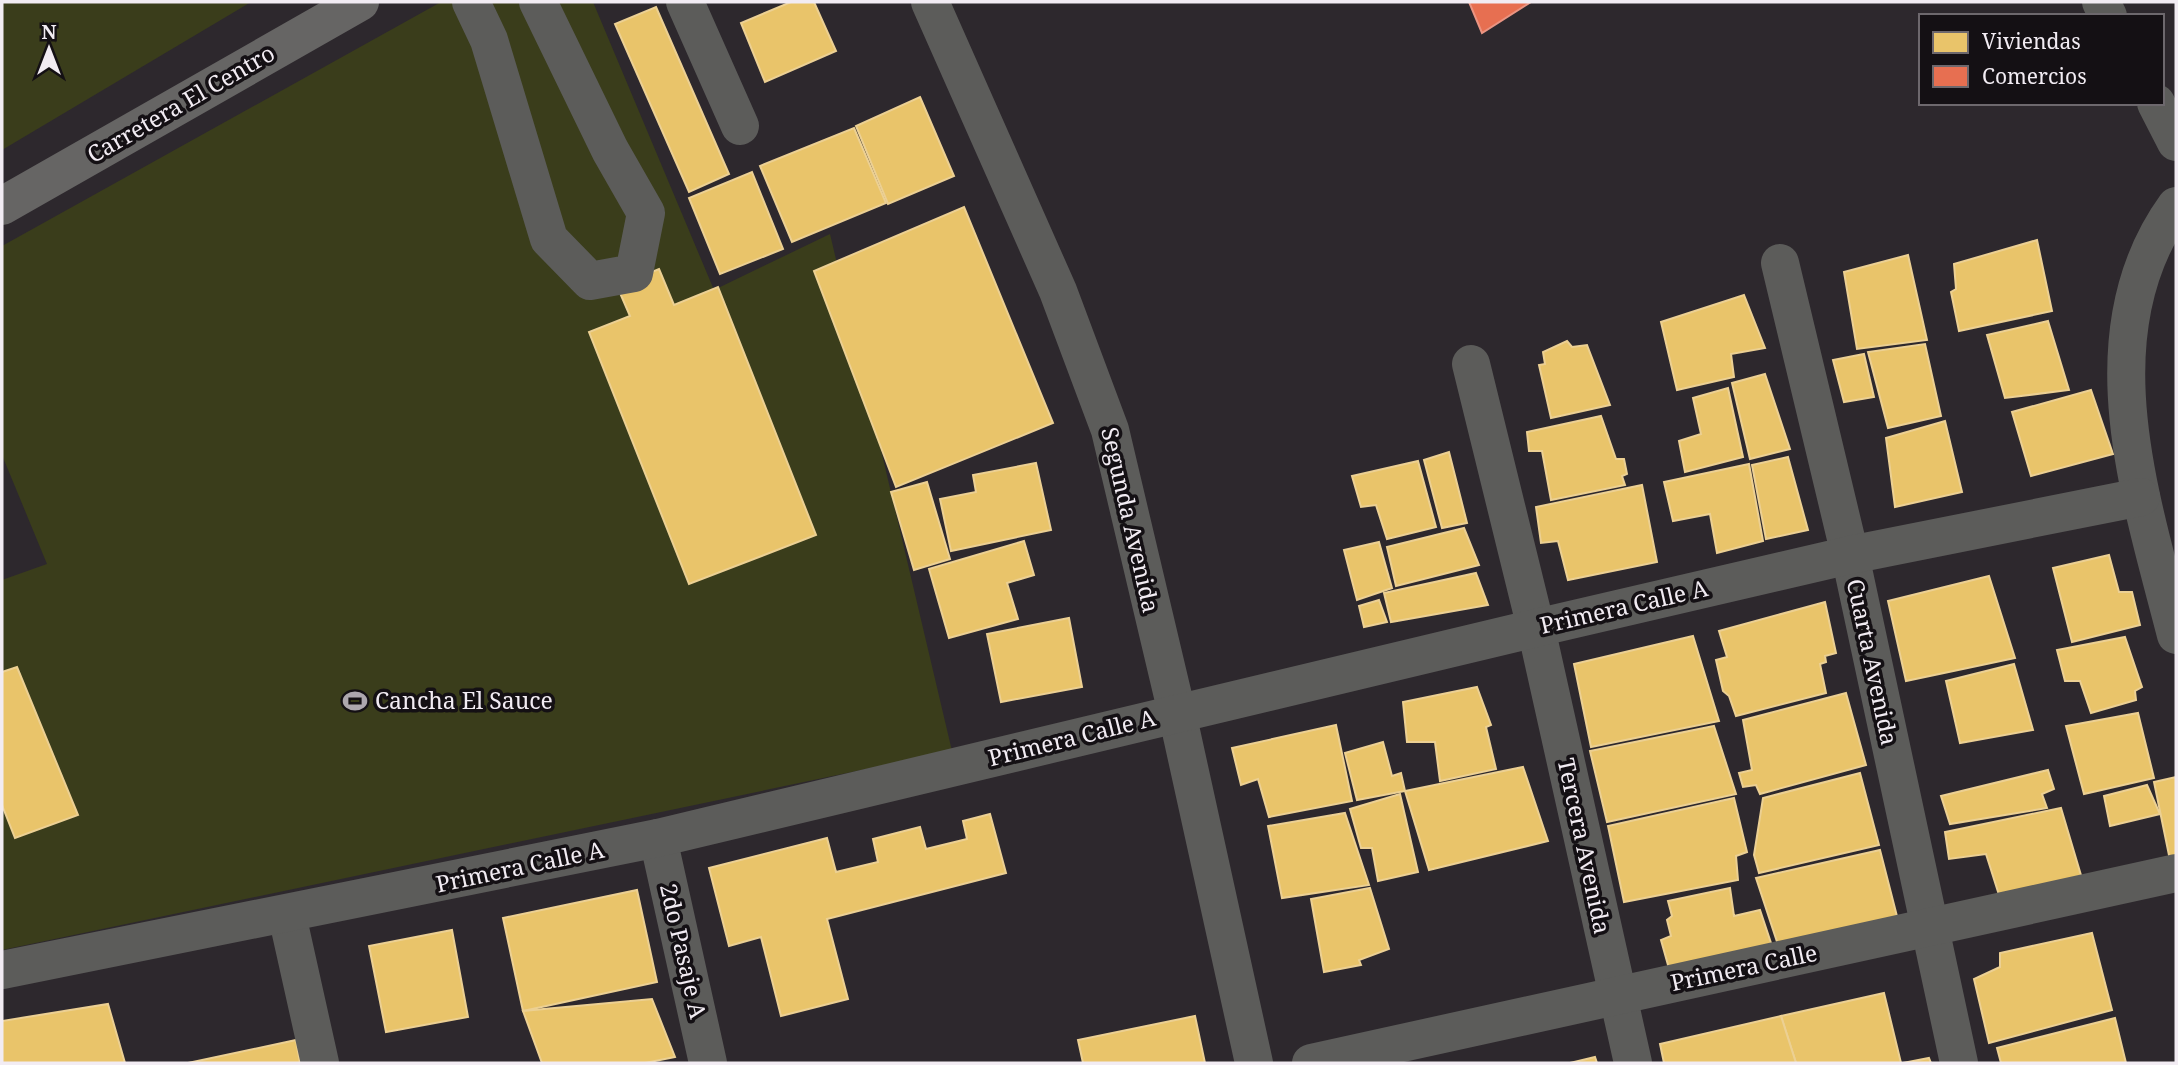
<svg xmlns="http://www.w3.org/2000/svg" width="2178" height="1065" font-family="'Noto Serif',serif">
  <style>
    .green { fill: #3a3d1b }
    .homes { fill: #e9c46a; stroke: #ecd093; stroke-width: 2 }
    .shops { fill: #e76f51; stroke: #ea9482; stroke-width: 2 }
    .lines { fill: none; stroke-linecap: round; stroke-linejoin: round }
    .minor { stroke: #5c5c5a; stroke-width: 38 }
    .major { stroke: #666564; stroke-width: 38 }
    .labels { text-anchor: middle; stroke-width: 7; stroke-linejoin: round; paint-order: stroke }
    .street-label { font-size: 23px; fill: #f2ecf3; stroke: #141014 }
    .poi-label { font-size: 23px; fill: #f2ecf3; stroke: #141014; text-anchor: start }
  </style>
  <rect width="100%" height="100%" fill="#2d282d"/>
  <g class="green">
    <polygon points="2,2 251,2 2,150"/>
    <polygon points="441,2 593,2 714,290 830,234 952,751 2,950 2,580 47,564 2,455 2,246"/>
  </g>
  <g class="homes">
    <polygon points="791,2 814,2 836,51 765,82 741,23"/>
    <polygon points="656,7 729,174 689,192 615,24"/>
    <polygon points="920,97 954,176 888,204 856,126"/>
    <polygon points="854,128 886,203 792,242 760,166"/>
    <polygon points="752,172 783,249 720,274 689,198"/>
    <polygon points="964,207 1053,423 896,487 814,271"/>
    <polygon points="2037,240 2052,311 1959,331 1951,292 1956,289 1954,264"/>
    <polygon points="1908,255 1927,340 1857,349 1844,272"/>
    <polygon points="659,269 674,305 718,287 816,535 689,584 589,332 630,316 617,286"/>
    <polygon points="1744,295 1765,348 1731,354 1734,377 1677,390 1661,322"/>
    <polygon points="2048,321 2069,390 2005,398 1987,335"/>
    <polygon points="1567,341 1572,347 1587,345 1610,405 1551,418 1539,365 1545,364 1543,352"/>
    <polygon points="1925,344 1941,416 1888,428 1868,352"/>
    <polygon points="1864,354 1874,397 1844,402 1833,360"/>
    <polygon points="1765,374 1790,449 1750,459 1732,383"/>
    <polygon points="1728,388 1743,457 1685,472 1679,441 1701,434 1693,398"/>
    <polygon points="2091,390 2113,454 2031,476 2012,412"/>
    <polygon points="1601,416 1616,459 1624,459 1627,474 1622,476 1625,485 1551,500 1542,451 1529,451 1527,432"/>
    <polygon points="1945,421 1962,492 1895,507 1886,438"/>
    <polygon points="1449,452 1467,523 1442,528 1424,460"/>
    <polygon points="1788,457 1808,530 1766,539 1752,465"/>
    <polygon points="1418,461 1436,527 1387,539 1376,505 1361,507 1352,476"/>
    <polygon points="1036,463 1051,530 951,551 940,499 976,492 973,475"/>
    <polygon points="1749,464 1763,541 1717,553 1710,514 1673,521 1664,482"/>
    <polygon points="927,482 950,559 914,570 891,492"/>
    <polygon points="1642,485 1657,562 1568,580 1558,541 1541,543 1536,507"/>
    <polygon points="1464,528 1479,565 1396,586 1387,547"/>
    <polygon points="1024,541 1034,575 1007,583 1018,619 949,638 929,569"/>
    <polygon points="1379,542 1392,588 1357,600 1344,550"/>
    <polygon points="2109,555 2119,592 2132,592 2140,625 2072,642 2053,568"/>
    <polygon points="1476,573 1488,605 1391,622 1384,593"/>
    <polygon points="1989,576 2015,658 1906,681 1888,601"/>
    <polygon points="1379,600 1387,622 1364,627 1359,606"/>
    <polygon points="1825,602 1836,653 1825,656 1826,662 1820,664 1826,693 1736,716 1729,696 1723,691 1716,660 1727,657 1719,631"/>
    <polygon points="1069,618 1082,687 1001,702 987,634"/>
    <polygon points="1693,636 1719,721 1591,747 1574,664"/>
    <polygon points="2125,637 2142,687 2135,691 2136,700 2091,713 2080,681 2065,681 2057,650"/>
    <polygon points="2014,664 2033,730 1960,743 1946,681"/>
    <polygon points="17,667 78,815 15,838 2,805 2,672"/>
    <polygon points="1477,687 1491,725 1486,727 1496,769 1440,781 1435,742 1407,742 1403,702"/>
    <polygon points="1846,693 1866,765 1760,794 1756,785 1743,787 1739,773 1752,770 1743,720"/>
    <polygon points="2138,713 2154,778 2084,794 2066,726"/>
    <polygon points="1336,725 1352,801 1269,817 1258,779 1241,785 1232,748"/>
    <polygon points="1714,726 1736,794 1607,822 1590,751"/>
    <polygon points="1383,742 1392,776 1401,773 1405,791 1357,800 1345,753"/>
    <polygon points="1523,767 1548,841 1429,870 1405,791"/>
    <polygon points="2048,770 2054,789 2042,794 2047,808 1950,824 1941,796"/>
    <polygon points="1860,773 1879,845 1759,873 1754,855 1763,798"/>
    <polygon points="2176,777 2176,859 2170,860 2154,782"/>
    <polygon points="2147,785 2160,814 2110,826 2104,796"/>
    <polygon points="1400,794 1418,872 1378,881 1372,848 1361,848 1350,809"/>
    <polygon points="1734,798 1747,852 1736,856 1738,880 1624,902 1608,826"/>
    <polygon points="2061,808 2083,882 2000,898 1986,854 1949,859 1945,832"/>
    <polygon points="1345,813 1369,885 1282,898 1268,826"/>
    <polygon points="990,814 1006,873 827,919 848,999 781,1016 761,937 729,946 709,868 827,838 836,872 878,862 873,839 920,827 926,849 967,839 963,821"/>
    <polygon points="1880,850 1901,932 1780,951 1756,878"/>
    <polygon points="1370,888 1389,949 1359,960 1361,965 1324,972 1311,899"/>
    <polygon points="1730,888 1734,916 1760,910 1774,952 1670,972 1661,940 1671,936 1667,920 1672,916 1668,901"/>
    <polygon points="637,890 657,982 523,1011 503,918"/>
    <polygon points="452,930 468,1017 386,1032 369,946"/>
    <polygon points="2092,933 2112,1010 1989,1043 1974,979 2000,967 2000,953"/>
    <polygon points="1884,993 1901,1063 1796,1063 1781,1016"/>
    <polygon points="652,999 675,1057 645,1063 542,1063 523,1011"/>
    <polygon points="108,1004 125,1063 2,1063 2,1021"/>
    <polygon points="1195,1016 1205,1063 1083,1063 1078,1040"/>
    <polygon points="1781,1016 1796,1063 1664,1063 1660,1044"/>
    <polygon points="2115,1018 2126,1063 2001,1063 1997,1048"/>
    <polygon points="296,1040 300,1063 188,1063"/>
    <polygon points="1595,1057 1597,1063 1570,1063"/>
    <polygon points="1929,1058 1931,1063 1903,1063"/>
  </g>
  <polygon class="shops" points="1469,2 1531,2 1482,33"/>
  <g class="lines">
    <g class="minor">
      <polyline points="471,2 489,40 549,239 590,281 634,273 646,213 610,150 538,2"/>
      <polyline points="685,2 740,126"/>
      <polyline points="930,2 1058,291 1110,430 1177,713 1254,1063"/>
      <polyline points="2101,2 2108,16"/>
      <polyline points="2156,103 2176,142"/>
      <path d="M2176,206C2084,333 2141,498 2176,635"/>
      <polyline points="1780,263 1850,555 1959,1063"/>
      <polyline points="1471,364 1536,628 1633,1063"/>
      <polyline points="658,838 708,1063"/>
      <polyline points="287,915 320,1063"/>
      <polyline points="2,970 658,838 1536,628 1850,555 2141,497"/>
      <polyline points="1311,1063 2176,873"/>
    </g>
    <polyline class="major" points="2,206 360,2"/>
  </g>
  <defs>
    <g id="stadium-bare" transform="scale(1.89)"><path d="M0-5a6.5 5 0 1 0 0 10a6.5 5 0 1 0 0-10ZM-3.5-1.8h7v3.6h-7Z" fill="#ada7ae" stroke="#141014" stroke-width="2.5" paint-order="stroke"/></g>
  </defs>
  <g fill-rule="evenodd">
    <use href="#stadium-bare" x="355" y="701"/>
  </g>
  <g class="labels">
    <g class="street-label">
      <text transform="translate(181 104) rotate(-30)" y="8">Carretera El Centro</text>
      <text transform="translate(1130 520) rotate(77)" y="8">Segunda Avenida</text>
      <text transform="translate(1624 607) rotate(-13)" y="8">Primera Calle A</text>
      <text transform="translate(1872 662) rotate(78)" y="8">Cuarta Avenida</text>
      <text transform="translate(1072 738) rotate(-14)" y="8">Primera Calle A</text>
      <text transform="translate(1584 846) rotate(78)" y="8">Tercera Avenida</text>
      <text transform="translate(520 867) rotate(-12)" y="8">Primera Calle A</text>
      <text transform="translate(683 951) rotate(77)" y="8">2do Pasaje A</text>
      <text transform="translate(1744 968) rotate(-12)" y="8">Primera Calle</text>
    </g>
    <g class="poi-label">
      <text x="375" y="709">Cancha El Sauce</text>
    </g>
  </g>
  <rect width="2178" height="1065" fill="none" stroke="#f2ecf3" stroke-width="7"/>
  <rect x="1919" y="14" width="245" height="91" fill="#141014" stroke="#6d686d" stroke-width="2"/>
  <rect x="1933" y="32" width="35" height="21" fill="#e9c46a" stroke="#6d686d" stroke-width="2"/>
  <text x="1982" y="49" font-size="21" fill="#f2ecf3">Viviendas</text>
  <rect x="1933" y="66" width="35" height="21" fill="#e76f51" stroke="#6d686d" stroke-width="2"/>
  <text x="1982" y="84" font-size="21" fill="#f2ecf3">Comercios</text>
  <g transform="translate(49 49)" stroke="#141014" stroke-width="5" paint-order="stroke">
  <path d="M0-5L12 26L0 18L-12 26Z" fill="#f2ecf3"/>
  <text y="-10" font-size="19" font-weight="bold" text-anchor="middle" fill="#f2ecf3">N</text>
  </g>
</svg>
